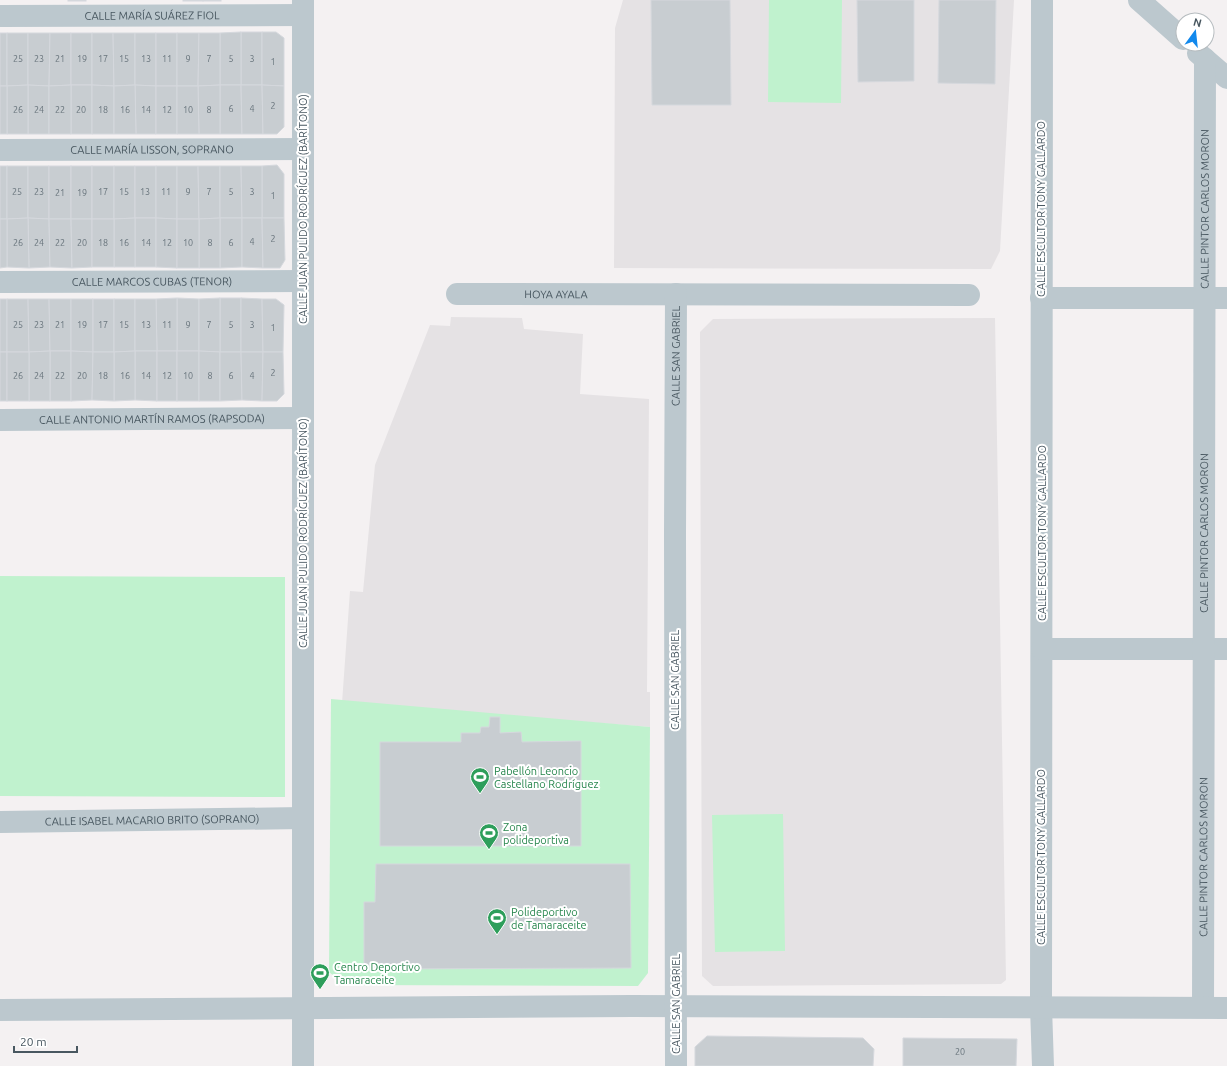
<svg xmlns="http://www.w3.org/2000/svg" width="1227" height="1066" font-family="Ubuntu,sans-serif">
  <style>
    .education { fill: #e5e2e4 }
    .green { fill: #c0f2ce }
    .building { fill: #c8cdd1; stroke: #d5d8dd }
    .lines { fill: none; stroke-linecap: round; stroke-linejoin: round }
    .minor { stroke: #bcc8ce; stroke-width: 22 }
    .labels { text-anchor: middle; stroke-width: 4; stroke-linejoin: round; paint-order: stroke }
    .number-label { font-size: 9px; fill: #68747c }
    .street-label { font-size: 11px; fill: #485760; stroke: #fff }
    .leisure-label { font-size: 11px; fill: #27864d; stroke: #fff; text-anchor: start }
  </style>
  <rect width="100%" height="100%" fill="#f4f1f2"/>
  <g class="education">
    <polygon points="623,0 1014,0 1000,251 991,269 614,268 615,28"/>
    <polygon points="451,317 522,318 524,329 583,334 580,394 649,399 647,692 650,692 650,727 342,703 350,591 363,592 375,465 430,325 450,326"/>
    <polygon points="995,318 1006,980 1001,984 713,986 702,976 700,332 713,319"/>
  </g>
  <g class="green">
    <polygon points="769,0 842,0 841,103 768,102"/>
    <polygon points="0,576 285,577 285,797 0,796"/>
    <polygon points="331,699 650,727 648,973 638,986 345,985 329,972"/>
    <polygon points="783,814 785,951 715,952 712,815"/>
  </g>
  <g class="building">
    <rect x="68" y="0" width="18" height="1"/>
    <rect x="183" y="0" width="20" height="1"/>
    <rect x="203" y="0" width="18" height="1"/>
    <polygon points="651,0 730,0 731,105 652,105"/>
    <polygon points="857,0 914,0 914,81 858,82"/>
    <polygon points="939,0 996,0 995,84 938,83"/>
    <rect x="241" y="32" width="21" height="53"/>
    <polygon points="241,32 241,85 220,85 220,33"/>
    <polygon points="262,32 276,32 284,38 284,86 262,85"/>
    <rect x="0" y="33" width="7" height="53"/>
    <polygon points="7,33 28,33 28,85 7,86"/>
    <polygon points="28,33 50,33 49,86 28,85"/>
    <polygon points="50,33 71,33 71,85 49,86"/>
    <rect x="71" y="33" width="21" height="52"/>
    <polygon points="92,33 113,33 114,86 92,85"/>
    <polygon points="113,33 135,33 135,85 114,86"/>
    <polygon points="135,33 156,33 156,86 135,85"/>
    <rect x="156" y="33" width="21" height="53"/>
    <polygon points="177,33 199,33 198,86 177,86"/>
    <polygon points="199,33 220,33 220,85 198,86"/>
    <polygon points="28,85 49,86 49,134 28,134"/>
    <polygon points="28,85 28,134 7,134 7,86"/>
    <rect x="71" y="85" width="21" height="49"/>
    <polygon points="71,85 71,134 49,134 49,86"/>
    <polygon points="92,85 114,86 114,134 92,134"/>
    <polygon points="135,85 156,86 156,134 136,134"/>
    <polygon points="135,85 136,134 114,134 114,86"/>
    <polygon points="220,85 241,85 242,134 220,134"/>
    <polygon points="220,85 220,134 199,134 198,86"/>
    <polygon points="241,85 262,85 263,134 242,134"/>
    <polygon points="262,85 284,86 284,127 277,134 263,134"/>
    <rect x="0" y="86" width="7" height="48"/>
    <rect x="156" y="86" width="21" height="48"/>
    <polygon points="177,86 198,86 199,134 177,134"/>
    <polygon points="277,165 284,174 284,218 262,218 262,166"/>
    <rect x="0" y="166" width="7" height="53"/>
    <polygon points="7,166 28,166 28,218 7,219"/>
    <polygon points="28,166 49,166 49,219 28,218"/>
    <rect x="49" y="166" width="22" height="53"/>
    <rect x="71" y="166" width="21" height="53"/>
    <rect x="92" y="166" width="22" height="53"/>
    <polygon points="114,166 135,166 135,218 114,219"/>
    <rect x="135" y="166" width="21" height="52"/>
    <polygon points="156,166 177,166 177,219 156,218"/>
    <polygon points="177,166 198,166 199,219 177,219"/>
    <polygon points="198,166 220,166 220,218 199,219"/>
    <polygon points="220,166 241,166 242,218 220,218"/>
    <polygon points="241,166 262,166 262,218 242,218"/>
    <polygon points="28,218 49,219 50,267 29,268"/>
    <polygon points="28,218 29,268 7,267 7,219"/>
    <rect x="135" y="218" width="21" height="49"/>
    <polygon points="135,218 135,267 114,267 114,219"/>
    <polygon points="156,218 177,219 177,268 156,267"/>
    <polygon points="220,218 242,218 242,267 220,268"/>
    <polygon points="220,218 220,268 199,268 199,219"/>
    <polygon points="242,218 262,218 263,268 242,267"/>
    <polygon points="262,218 284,218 285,260 280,268 263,268"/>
    <polygon points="0,219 7,219 7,267 0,268"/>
    <polygon points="49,219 71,219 72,268 50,267"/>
    <polygon points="71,219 92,219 92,267 72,268"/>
    <rect x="92" y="219" width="22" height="48"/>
    <rect x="177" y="219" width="22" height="49"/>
    <polygon points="177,298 199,299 199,351 177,351"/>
    <polygon points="177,298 177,351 157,351 156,299"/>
    <rect x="220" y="298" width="21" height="54"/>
    <polygon points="220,298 220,352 199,351 199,299"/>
    <polygon points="241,298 262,299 263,352 241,352"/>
    <rect x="0" y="299" width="7" height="53"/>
    <polygon points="7,299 28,299 29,352 7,352"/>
    <polygon points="28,299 49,299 50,351 29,352"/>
    <polygon points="49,299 71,299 71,351 50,351"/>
    <polygon points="71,299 93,299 93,352 71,351"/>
    <rect x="93" y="299" width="21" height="53"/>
    <polygon points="114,299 135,299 135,351 114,352"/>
    <polygon points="135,299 156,299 157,351 135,351"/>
    <polygon points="262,299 276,299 284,305 283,352 263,352"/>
    <rect x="50" y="351" width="21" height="50"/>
    <polygon points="50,351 50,401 29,401 29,352"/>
    <polygon points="71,351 93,352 92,400 71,401"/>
    <polygon points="135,351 157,351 157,401 135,400"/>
    <polygon points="135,351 135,400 114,401 114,352"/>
    <rect x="157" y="351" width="20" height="50"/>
    <rect x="177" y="351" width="22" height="50"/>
    <polygon points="199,351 220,352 220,401 199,401"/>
    <rect x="0" y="352" width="7" height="49"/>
    <rect x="7" y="352" width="22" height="49"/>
    <polygon points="93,352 114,352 114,401 92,400"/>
    <polygon points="220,352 241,352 242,400 220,401"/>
    <polygon points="241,352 263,352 262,401 242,400"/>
    <polygon points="263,352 283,352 284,394 277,401 262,401"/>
    <polygon points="490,717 500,717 500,733 521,732 522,742 581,741 581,846 380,846 380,742 461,742 461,733 480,733 481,727 489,727"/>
    <polygon points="376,864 630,864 631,968 364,969 364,902 375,902"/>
    <polygon points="707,1036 863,1038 874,1049 873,1066 695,1066 695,1047"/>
    <polygon points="903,1038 1017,1039 1016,1066 903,1066"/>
  </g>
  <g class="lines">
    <g class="minor">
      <polyline points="1042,0 1041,1007 1043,1066"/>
      <polyline points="1139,0 1183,39"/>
      <path id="s1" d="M0,16L303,15"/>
      <polyline points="1198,53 1227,78"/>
      <path id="s2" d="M0,150L303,149"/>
      <path id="s3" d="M0,282L303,281"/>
      <path id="s4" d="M457,294L969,295"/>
      <polyline points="1041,298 1227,298"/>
      <path id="s5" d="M0,420L303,418"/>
      <polyline points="1042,649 1227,649"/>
      <path id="s6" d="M0,822L303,818"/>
      <path id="s7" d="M1203,1007L1205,59"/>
      <polyline points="0,1010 632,1006 1227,1008"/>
      <polyline points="303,1066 303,0"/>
      <path id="s8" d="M676,1066L675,534L676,294"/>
    </g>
  </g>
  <defs>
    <g id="stadium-pin" transform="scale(1)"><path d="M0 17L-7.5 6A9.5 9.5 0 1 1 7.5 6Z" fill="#2e9e5b" stroke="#fff"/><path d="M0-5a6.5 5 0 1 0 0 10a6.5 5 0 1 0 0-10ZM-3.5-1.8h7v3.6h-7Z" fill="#fff"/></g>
  </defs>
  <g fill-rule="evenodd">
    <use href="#stadium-pin" x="480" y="777"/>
    <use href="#stadium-pin" x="489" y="833"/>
    <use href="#stadium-pin" x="497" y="918"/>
    <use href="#stadium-pin" x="320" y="973"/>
  </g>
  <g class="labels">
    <g class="number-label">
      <text x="18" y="62">25</text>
      <text x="39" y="62">23</text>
      <text x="60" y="62">21</text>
      <text x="82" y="62">19</text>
      <text x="103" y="62">17</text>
      <text x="124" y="62">15</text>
      <text x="146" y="62">13</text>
      <text x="167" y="62">11</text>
      <text x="188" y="62">9</text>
      <text x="209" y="62">7</text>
      <text x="231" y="62">5</text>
      <text x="252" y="62">3</text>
      <text x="273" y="65">1</text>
      <text x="273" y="109">2</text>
      <text x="231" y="112">6</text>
      <text x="252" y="112">4</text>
      <text x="18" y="113">26</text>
      <text x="39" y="113">24</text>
      <text x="60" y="113">22</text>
      <text x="81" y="113">20</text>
      <text x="103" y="113">18</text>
      <text x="125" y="113">16</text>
      <text x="146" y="113">14</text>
      <text x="167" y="113">12</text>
      <text x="188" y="113">10</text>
      <text x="209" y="113">8</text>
      <text x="17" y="195">25</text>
      <text x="39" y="195">23</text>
      <text x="103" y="195">17</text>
      <text x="124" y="195">15</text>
      <text x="145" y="195">13</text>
      <text x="166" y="195">11</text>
      <text x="188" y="195">9</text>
      <text x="209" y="195">7</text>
      <text x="231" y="195">5</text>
      <text x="252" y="195">3</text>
      <text x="60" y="196">21</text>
      <text x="82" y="196">19</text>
      <text x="273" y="199">1</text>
      <text x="273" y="242">2</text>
      <text x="252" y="245">4</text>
      <text x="18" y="246">26</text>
      <text x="39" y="246">24</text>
      <text x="60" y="246">22</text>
      <text x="82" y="246">20</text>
      <text x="103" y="246">18</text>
      <text x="124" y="246">16</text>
      <text x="146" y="246">14</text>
      <text x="167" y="246">12</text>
      <text x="188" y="246">10</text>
      <text x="210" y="246">8</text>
      <text x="231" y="246">6</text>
      <text x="18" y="328">25</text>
      <text x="39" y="328">23</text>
      <text x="60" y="328">21</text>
      <text x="82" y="328">19</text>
      <text x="103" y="328">17</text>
      <text x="124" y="328">15</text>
      <text x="146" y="328">13</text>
      <text x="167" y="328">11</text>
      <text x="188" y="328">9</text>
      <text x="209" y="328">7</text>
      <text x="231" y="328">5</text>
      <text x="252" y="328">3</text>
      <text x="273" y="331">1</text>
      <text x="273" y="376">2</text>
      <text x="18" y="379">26</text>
      <text x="39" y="379">24</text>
      <text x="60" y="379">22</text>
      <text x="82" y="379">20</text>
      <text x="103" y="379">18</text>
      <text x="125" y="379">16</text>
      <text x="146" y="379">14</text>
      <text x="167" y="379">12</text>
      <text x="188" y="379">10</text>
      <text x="210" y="379">8</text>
      <text x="231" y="379">6</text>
      <text x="252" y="379">4</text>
      <text x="960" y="1055">20</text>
    </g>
    <g class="street-label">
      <text dy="4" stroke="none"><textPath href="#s1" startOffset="152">CALLE MARÍA SUÁREZ FIOL</textPath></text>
      <text dy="4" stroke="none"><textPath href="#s2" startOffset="152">CALLE MARÍA LISSON, SOPRANO</textPath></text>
      <text transform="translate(303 209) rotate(-90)" y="4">CALLE JUAN PULIDO RODRÍGUEZ (BARÍTONO)</text>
      <text transform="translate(1041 209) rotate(-90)" y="4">CALLE ESCULTOR TONY GALLARDO</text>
      <text dy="4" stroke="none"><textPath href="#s7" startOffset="798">CALLE PINTOR CARLOS MORON</textPath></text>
      <text dy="4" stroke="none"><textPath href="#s3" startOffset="152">CALLE MARCOS CUBAS (TENOR)</textPath></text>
      <text dy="4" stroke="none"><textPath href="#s4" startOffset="99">HOYA AYALA</textPath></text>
      <text dy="4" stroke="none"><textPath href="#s8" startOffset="710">CALLE SAN GABRIEL</textPath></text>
      <text dy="4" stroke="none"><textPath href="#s5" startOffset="152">CALLE ANTONIO MARTÍN RAMOS (RAPSODA)</textPath></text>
      <text transform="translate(303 533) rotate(-90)" y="4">CALLE JUAN PULIDO RODRÍGUEZ (BARÍTONO)</text>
      <text transform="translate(1042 533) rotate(-90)" y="4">CALLE ESCULTOR TONY GALLARDO</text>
      <text dy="4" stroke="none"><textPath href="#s7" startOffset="474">CALLE PINTOR CARLOS MORON</textPath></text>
      <text transform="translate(675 680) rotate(-90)" y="4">CALLE SAN GABRIEL</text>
      <text dy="4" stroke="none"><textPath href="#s6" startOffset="152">CALLE ISABEL MACARIO BRITO (SOPRANO)</textPath></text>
      <text transform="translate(1041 857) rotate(-90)" y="4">CALLE ESCULTOR TONY GALLARDO</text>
      <text dy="4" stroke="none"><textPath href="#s7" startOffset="150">CALLE PINTOR CARLOS MORON</textPath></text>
      <text transform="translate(676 1004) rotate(-90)" y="4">CALLE SAN GABRIEL</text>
    </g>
    <g class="leisure-label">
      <text x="494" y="775">Pabellón Leoncio<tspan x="494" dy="13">Castellano Rodríguez</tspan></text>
      <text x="503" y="831">Zona<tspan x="503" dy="13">polideportiva</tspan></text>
      <text x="511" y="916">Polideportivo<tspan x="511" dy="13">de Tamaraceite</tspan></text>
      <text x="334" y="971">Centro Deportivo<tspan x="334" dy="13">Tamaraceite</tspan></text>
    </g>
  </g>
  <g transform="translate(1195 32) rotate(15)"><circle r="19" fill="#ffffff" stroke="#b6bcbf"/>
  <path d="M0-3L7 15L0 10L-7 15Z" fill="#1289ed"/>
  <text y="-6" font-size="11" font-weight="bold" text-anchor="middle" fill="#485760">N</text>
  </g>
  <path d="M14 1046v6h63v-6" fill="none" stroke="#485760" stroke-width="2"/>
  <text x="20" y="1046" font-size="12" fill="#485760" stroke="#ffffff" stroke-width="3" paint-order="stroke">20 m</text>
</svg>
